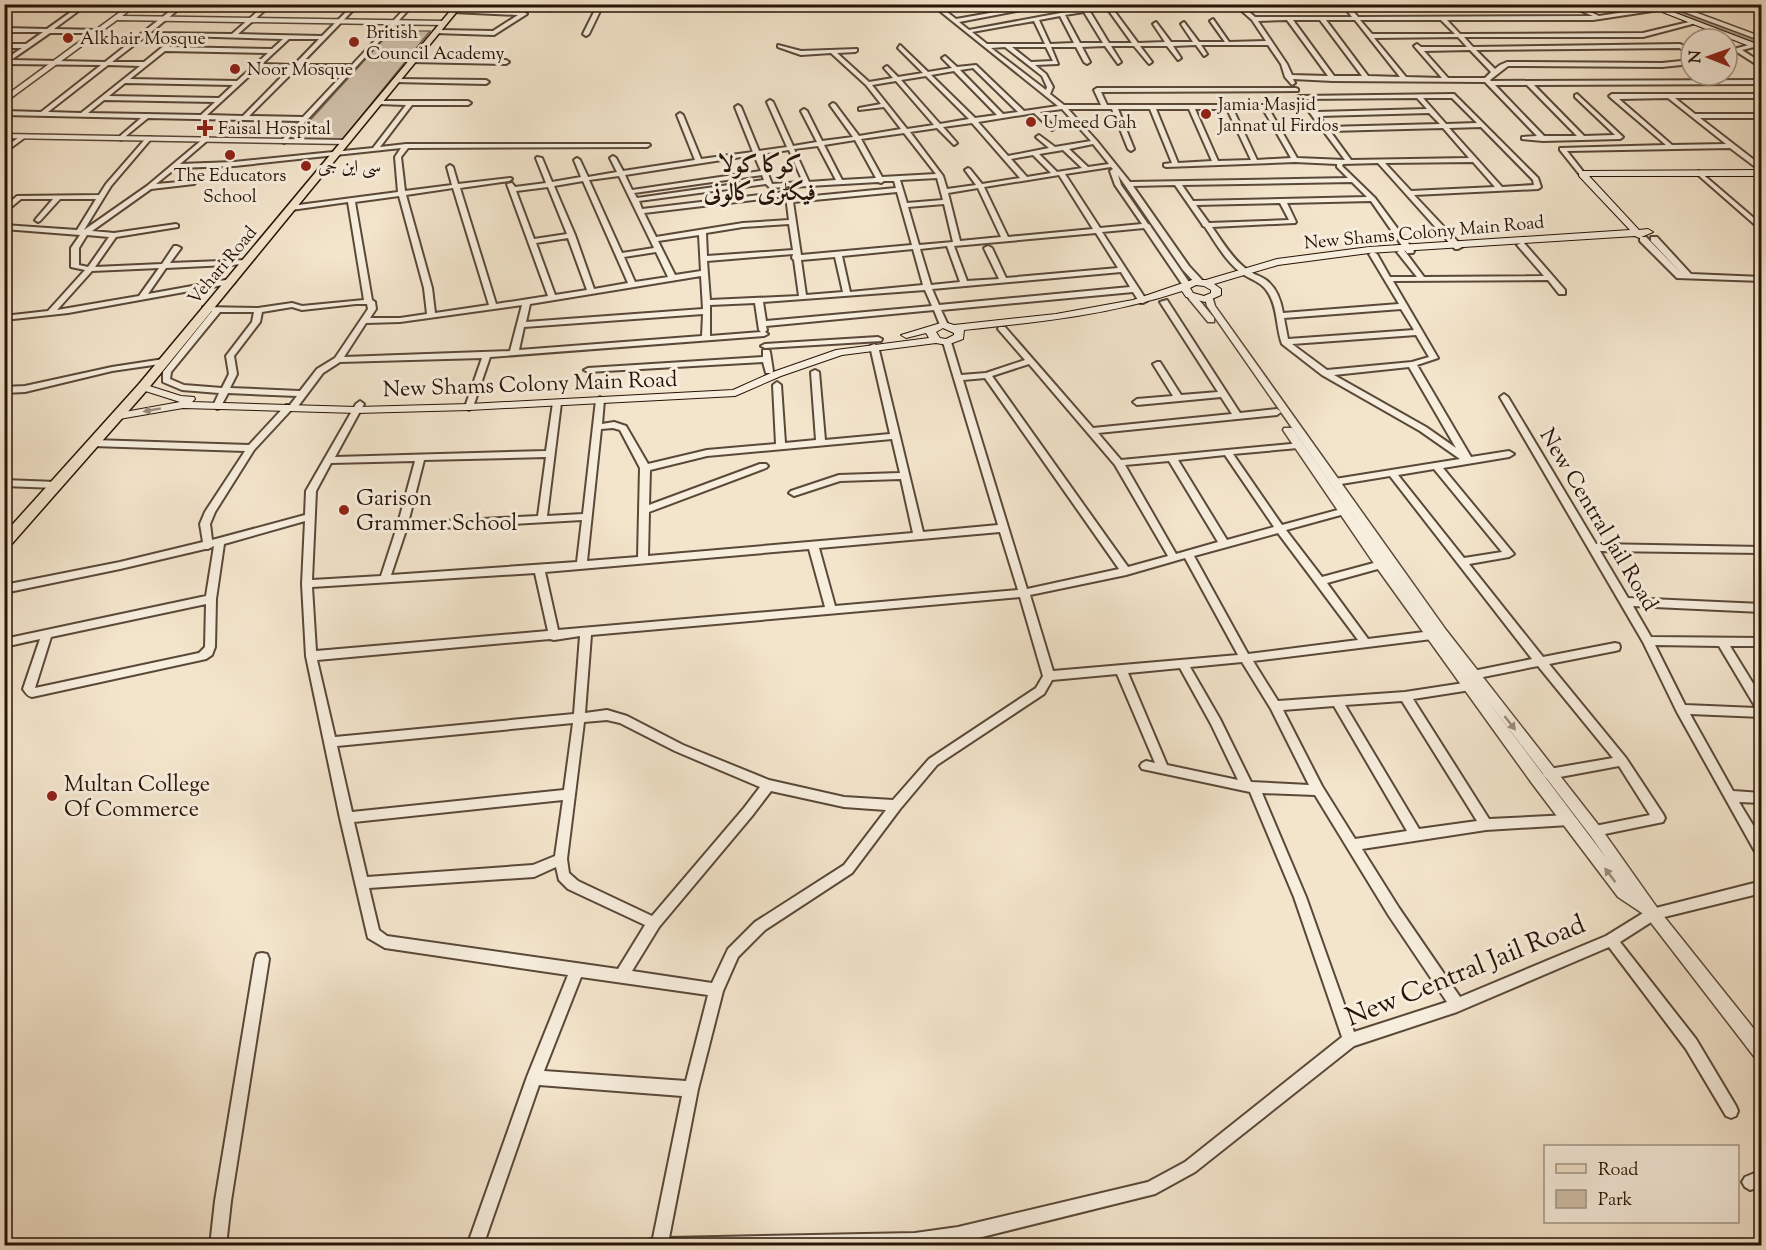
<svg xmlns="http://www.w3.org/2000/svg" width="1766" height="1250" font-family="'Sorts Mill Goudy',Amiri,serif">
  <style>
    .green { fill: #d0c1ab; stroke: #7c6a59; stroke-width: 1.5 }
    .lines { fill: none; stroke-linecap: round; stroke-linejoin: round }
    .canal { fill: #ae9e89; fill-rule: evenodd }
    .minor-casing { stroke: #5a4838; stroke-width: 4 }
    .tertiary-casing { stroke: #5a4838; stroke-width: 3 }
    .secondary-casing { stroke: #271307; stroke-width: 2 }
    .primary-casing { stroke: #271307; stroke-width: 3 }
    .minor { fill: #f7eede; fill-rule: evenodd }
    .tertiary { fill: #f7eede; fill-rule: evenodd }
    .secondary { fill: #f7eede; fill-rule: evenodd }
    .primary { fill: #f3e5cc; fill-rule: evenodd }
    .oneway { fill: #998b7d }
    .poi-dot { fill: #8f2418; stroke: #f7eede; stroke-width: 2 }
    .labels { text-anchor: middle; stroke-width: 6; stroke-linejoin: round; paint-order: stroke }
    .far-poi-label { font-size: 18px; fill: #271307; stroke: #f7eede; text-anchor: start }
    .far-street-label { font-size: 18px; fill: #271307; stroke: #f7eede }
    .street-label { font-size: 22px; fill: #271307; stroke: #f7eede }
    .poi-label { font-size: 22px; fill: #271307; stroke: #f7eede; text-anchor: start }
    .far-district-label { font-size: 24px; font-weight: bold; fill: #271307; stroke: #f7eede }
    .near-street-label { font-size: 27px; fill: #271307; stroke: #f7eede }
  </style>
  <rect width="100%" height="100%" fill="#f3e5cc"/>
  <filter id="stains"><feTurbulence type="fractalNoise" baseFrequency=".00333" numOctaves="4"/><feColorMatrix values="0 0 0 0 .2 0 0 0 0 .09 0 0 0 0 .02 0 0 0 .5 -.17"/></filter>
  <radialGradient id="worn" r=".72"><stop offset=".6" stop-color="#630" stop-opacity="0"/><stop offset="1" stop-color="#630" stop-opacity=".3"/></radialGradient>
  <polygon class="green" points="391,31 430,31 343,139 294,138"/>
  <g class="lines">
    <polygon class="canal" points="1653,4 1663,4 1762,43 1762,47"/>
    <g class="minor-casing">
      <g id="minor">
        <polygon points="18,4 27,4 4,12 4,9"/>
        <path d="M82,4H88L54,29L99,30L101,33H50L11,60L105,62L179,4H185L150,33L232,34L266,4H272L238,34L322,36L354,4H359L300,65H352L409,4H414L307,120L284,143L281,141L282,140L300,121L148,118L121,140L119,139V137L141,118L4,115V111L41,112L101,65L4,64V60L22,48H4V44H26L43,32H4V28L47,29ZM146,36H176L144,62H112ZM183,36L283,39L272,49L169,47ZM289,39H319L294,65L262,64ZM165,51L268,53L237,81L130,79ZM108,65L140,66L81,113L48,112ZM258,68H290L243,116L207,115ZM297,68L348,69L303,117L249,116ZM125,83L233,85L219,98L109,96ZM104,100L215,102L201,115L88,113Z"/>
        <polygon points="565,4 693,6 696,8 693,10 602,7 589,34 586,36 583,34 597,6"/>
        <path d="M931,4H937L956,19L1040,4H1053L959,22L969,30L1082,9L1080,7L1083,5L1089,10L1109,43H1132L1104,4H1109L1138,43L1165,42L1153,24L1156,22L1171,42H1193L1181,24L1184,22L1199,42H1225L1210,21L1213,19L1229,42L1266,41L1252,20L1234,4H1240L1255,17H1352L1345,8L1334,9L1328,4L1348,5L1358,17L1593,16L1565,4H1573L1599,16L1657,7L1659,10L1593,20H1447L1460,34L1643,33L1693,21L1696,23L1643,37H1464L1473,47L1680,44L1691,49V53L1679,48L1476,50L1495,69L1500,65L1507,62L1662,63L1691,60V64L1662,67L1508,66L1490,80L1491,81L1762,80V84L1534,85L1584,136L1615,135L1575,97V95L1577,94L1623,137L1620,139L1543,141L1522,139V137L1537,136L1485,82L1333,81L1293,79L1295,83L1292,85L1285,77L1281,64L1268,45H1201L1207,54L1204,56L1196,45L1173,46L1181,58L1178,60L1167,46H1140L1152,62L1149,64L1134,46H1111L1121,62L1118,64L1105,46L1082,47L1090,62L1087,64L1084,62L1076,47H1051L1058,64L1035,65L1046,74L1053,87L1050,94L1064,105H1101L1094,90L1097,88H1296L1298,89V91L1101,92L1107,105H1305L1303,103L1306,101L1316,112L1427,109L1417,98L1301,99L1298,97L1299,96L1454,94L1538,178L1541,187L1538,189L1414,195L1461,245L1462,247L1458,249H1455L1378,163L1343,164L1342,166L1375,198L1414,251L1413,253H1407L1371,201L1287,203L1296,222L1295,223L1212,227C1222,241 1231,257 1245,268C1251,274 1259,275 1266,280C1277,288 1281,301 1283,313L1399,304L1369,254L1373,252L1377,254L1390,277H1417L1397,252L1401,250H1404L1424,277L1544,276L1517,245L1521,243H1524L1565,290V294H1559L1548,280L1393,281L1438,358L1417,365L1471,457L1509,451L1514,454L1509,457L1443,468L1514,554L1509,557L1469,564L1543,657L1615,643L1619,644L1620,647L1619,650L1615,651L1549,664L1626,758L1663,814L1665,818L1663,822L1595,836L1591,835L1589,831L1591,827L1595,826L1650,815L1619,766L1549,779L1545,777L1543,774L1545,771L1549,769L1613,758L1538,666L1473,679L1469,678L1468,675L1469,672L1473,671L1532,659L1390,476L1335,485L1330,482L1335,479L1460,459L1420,431L1322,375L1282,344C1276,328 1278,309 1269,294C1262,281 1250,280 1240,272C1225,260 1215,242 1205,227L1203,226L1202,224L1175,185L1133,186L1189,266L1202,280V284H1196L1183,270L1118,175L1121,185L1148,224L1150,225L1151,227L1191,285L1184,287L1144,228L1102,232L1147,301L1143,303H1140L1133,292L941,310L948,325L944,327L940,325L934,310L766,326L767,330L765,332L768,334L764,336L490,357L473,407L469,410L465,407L482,358L340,362L323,373L296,409H292L254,450L215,512L210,524L212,540L305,515L306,491L356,404L360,401L364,404L335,457L546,451L553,403L554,401H560L561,403L547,516L583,514L596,400L600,397L604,400L602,424L614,422L626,426L648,464L707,450L776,444L773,385L777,382L781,385L785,443L816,440L811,372L815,370L819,372L825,440L890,434L870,346L874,344L878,346L923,532L998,525L943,342L944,340H950L951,342L961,375L986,373L1025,360L998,329L999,327H1005L1093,428L1232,414L1221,397L1137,405L1133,402L1137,399L1173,396L1153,364L1157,362H1160L1181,395L1218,392L1160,302L1167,300L1240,413L1277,409L1281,412L1277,415L1098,433L1121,460L1301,443L1302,445L1298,448L1233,454L1282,525L1345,508L1348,509L1350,511L1348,513L1286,530L1322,577L1381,561L1385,563L1386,565L1385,567L1327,583L1368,639L1432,631L1436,632L1437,635L1436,638L1432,639L1253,661L1278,701L1405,692L1477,681L1481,682L1483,685L1481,688L1477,689L1413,699L1489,819L1569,815L1573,816L1575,820L1573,824L1569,825L1486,830L1362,849L1399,908L1460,997L1606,936L1648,910L1762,881V893L1656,919L1620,942L1696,1039L1736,1106L1738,1111L1736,1116L1731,1118L1726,1116L1686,1049L1609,947L1457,1012L1354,1046L1195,1172L1155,1194L958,1243L940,1246H646L648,1240L653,1238L682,1096L539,1085L483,1246H467L527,1077L568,975L385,948L368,938L340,818L306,656L302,584L305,521L224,544L216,599L215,647L212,655L206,659L32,697C27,696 26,693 23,689L40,639L4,647V639L206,596L214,546L208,549H205L120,569L4,593V585L120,562L203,542L200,524L205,512L245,451L93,446L89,443L93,440L249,445L286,405H290L297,396L228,393L220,408L217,409L213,406L219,393L182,390L163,382V372L212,311H203V307L258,308L292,303L302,306L364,300L348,202L291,210L288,208L291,206L398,192L395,157L401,148L234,166L176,168L156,184L192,181L195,183L194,184L151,189L92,231L114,233L176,224L178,225V227L116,237L95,267L162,264L174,246H177L181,248L170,263L247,260L251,262L247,264L166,268L148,294L231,279L235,281L234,283L68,313L4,320V316L48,311L85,270L71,267V248L80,235L4,229V225L77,230L96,199H60L40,221L38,222L35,220L53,199H21L4,213V207L17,196L99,195L106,184L147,137H151V139L111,186L84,230L147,186L203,139L208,140L180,164L234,162L373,148L406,105L377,104V102L379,101H468L471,103L468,105H412L380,147L406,144H649L650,145L647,147L408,148L401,157L405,191L452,185L447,167L450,165L453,167L458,184L511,178L512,179L509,181L460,188L496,304L548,296L507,184L512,183L515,187L546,183L536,158L537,157L542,158L552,182L581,177L574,160L577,158L580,160L588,177L617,172L610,158L613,156L616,158L623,171L695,160L677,115L680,113L683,115L701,159L753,152L735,107L738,105L741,107L759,151L787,147L767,102L770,100L773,102L793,146L817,142L801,111L804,109L807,111L822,141L853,137L830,105L833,103L835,104L859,136L901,129L884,107L859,110V108L881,104L866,85L831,53L801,55L778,47V45L801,51L857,49V51L855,52L837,53L869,82L893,78L884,68L887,66L898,77L923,73L898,48L900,45L928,72L952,68L942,58L945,56L957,67L976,65L1024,111L1058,106ZM1084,12L1103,43H1080L1065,15ZM1060,16L1074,43L1050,44L1039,20ZM1287,20L1328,76L1292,75L1287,64L1258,21ZM1293,20H1320L1362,76H1334ZM1326,20H1355L1400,77L1368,76ZM1360,20H1441L1455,34H1372ZM1034,21L1045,44H987L972,32ZM1458,37L1467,47H1421L1417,44L1414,46L1442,78L1406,77L1374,38ZM1005,47L1042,76L1047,87L1046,90L991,48ZM1012,47H1046L1053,61L1031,62ZM1470,50L1491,72L1485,78H1448L1424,51ZM973,68L1018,112L1003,114L960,70ZM954,71L997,115L975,118L931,75ZM926,76L969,119L940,124L901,80ZM896,81L934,125L907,129L872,85ZM1495,85H1527L1577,136H1544ZM1423,98H1452L1477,123L1446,124ZM1062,109L1091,141L1055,147L1039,135L1036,137L1037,138L1049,148L1008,156L978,122L1034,113L1052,130L1055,128L1054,127L1040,112ZM1068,109H1112L1128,149L1131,151L1134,149L1118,109H1150L1172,163L1164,164V166L1166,167L1295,162L1337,164V167L1348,178L1130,182L1097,141ZM1156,109H1189L1212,161L1178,163ZM1195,109H1227L1251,160L1218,161ZM1233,109H1263L1291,158L1257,160ZM1269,109H1307L1345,160L1297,158ZM1429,113L1440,124L1327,127L1319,116ZM972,123L1020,178L982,184L970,169L968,168L965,170L976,185L947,189L943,176L910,132L937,128L954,145L957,143L943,127ZM1481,127L1533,180L1534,185L1502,187L1449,128ZM1443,128L1469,158L1351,160L1330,131ZM904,133L936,174L882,177L861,139ZM855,140L876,178L842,180L824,145ZM1093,144L1109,164L1088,167L1069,149ZM818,146L836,180L809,182L794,149ZM789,150L803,182L772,184L760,154ZM1063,150L1082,168L1057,172L1039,154ZM754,155L761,171L632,190L625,175ZM1033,155L1051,173L1027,177L1011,159ZM1473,162L1495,187L1411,191L1385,163ZM1111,167L1113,169L1110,171L1115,185L1142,224L1100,228L1065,174ZM762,175L764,180L637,198L634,193ZM1059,175L1093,229L1008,237L984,187ZM619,176L654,248L622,253L589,180ZM937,178L943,200L907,203L900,180ZM583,181L628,283L594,289L575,235L554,186ZM884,181H894L896,188L793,198L791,187L878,182L881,183ZM1352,182L1367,197L1193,201L1182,185ZM766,184L770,188L785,187V192L642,209L639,201ZM548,187L567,234L534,239L516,191ZM453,188L489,305L435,313L432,288L406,195ZM978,188L1001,237L960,241L948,193ZM897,192L912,245L801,255L793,202ZM399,196L424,288L427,314L400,318H370L376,309L375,302L372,300L355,202ZM786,196L789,220L743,223L656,237L644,213ZM1280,203L1289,220L1209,223L1196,205ZM944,204L953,242L919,245L908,207ZM789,224L793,250L707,256L706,233L743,227ZM1096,233L1118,268L1006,278L992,248L988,246L984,248L999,279L967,281L954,246ZM87,235L109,237L88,267L79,265V248ZM699,235L701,271L675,275L658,241ZM568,238L587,290L555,295L536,243ZM947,246L960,282L931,285L920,249ZM913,249L923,285L850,292L842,256ZM656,252L668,277L635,282L624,257ZM793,254L792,258L794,260L799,296L710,300L707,261ZM835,257L843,292L806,295L801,260ZM159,268L139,296L57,310L92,271ZM1121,272L1130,287L939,305L932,289ZM701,276L703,309L526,322L530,304ZM925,290L932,306L766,321L763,302ZM755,303L759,330L761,332L710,336V305ZM356,304H367L368,309L335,358L317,369L300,391L230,388L237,374L234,356L260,322L262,312L292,307L302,310ZM522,305L510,351L344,357L366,323L400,322ZM1401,309L1414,330L1288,339L1284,318ZM220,312H254L252,322L226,356L229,374L222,388L184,385L170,379L171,372ZM703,314L702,336L519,350L524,327ZM1416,335L1429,357L1412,362L1327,370L1292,344ZM1029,364L1115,465L1168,556L1128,567L992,376ZM1409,367L1456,448L1426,427L1334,375ZM985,378L1119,569L1027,589L963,380ZM613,428L620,430L640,468L638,557L587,561L601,429ZM892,439L900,473L839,475L791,491L789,493L794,496L840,481L901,479L913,533L648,556L649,512L766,468L768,466L766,464H760L649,505L650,470L707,456ZM1225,455L1274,527L1227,540L1178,460ZM546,457L538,516L408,523L424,460ZM415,461L397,527L381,576L312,580L316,491L331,463ZM1169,461L1218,542L1176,554L1125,465ZM1434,469L1502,552L1464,558L1398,475ZM582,520L577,562L391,575L406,530ZM1000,532L1018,590L835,606L819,548ZM1278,533L1358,640L1248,654L1194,556ZM809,549L825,607L558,630L545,572ZM1185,558L1238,655L1053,671L1030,595L1126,575ZM535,573L548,631L316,651L312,587ZM1020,597L1043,676L1036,688L929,759L893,800L844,797L769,780L683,745L627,716L607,710L585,713L591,635ZM206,604L205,647L199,653L35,688L51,637ZM580,636L574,714L335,737L317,660L550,639L554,640ZM1242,662L1271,709L1309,785L1251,782L1220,719L1190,667ZM1180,668L1211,724L1238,780L1167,765L1128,673ZM1117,674L1155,763L1146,761L1142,763L1140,766L1142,769L1250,792L1294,897L1342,1037L1185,1162L1148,1182L958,1227L915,1233L669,1238L698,1089L723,991L738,957L765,930L852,873L900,809L937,765L1044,694L1052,680ZM1402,701L1477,821L1419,829L1345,705ZM1334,706L1407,831L1355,839L1322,786L1283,710ZM607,720L620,723L675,751L760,787L744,808L652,916L578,881L569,873L567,859L584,722ZM573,723L564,790L352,812L337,746ZM771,791L844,807L886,810L844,865L755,922L728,949L712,983L632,971L659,927L752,816ZM1262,793L1315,795L1389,916L1447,1002L1354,1032L1306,897ZM563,800L555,856L533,865L367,877L354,822ZM556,867L559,880L568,889L645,925L618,969L387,936L379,930L369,888L534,877ZM581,977L708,995L686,1081L544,1071Z"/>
        <polygon points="1378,4 1478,4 1380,7"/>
        <polygon points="454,9 524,12 527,14 494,35 435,33 437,30 493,31 518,15 452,12"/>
        <polygon points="1752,44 1754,47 1742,50 1762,63 1762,68 1737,52 1727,55 1727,51"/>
        <polygon points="412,59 506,60 509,62 506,64 410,62 409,61"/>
        <polygon points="396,79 486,80 489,82 486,84 394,82 393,81"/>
        <path d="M1612,94H1762V98H1675L1695,114H1762V118H1700L1762,166V172L1730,148L1567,151L1585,174L1580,175L1560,150V148L1666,145L1611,98L1609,96ZM1668,98L1726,144L1672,145L1619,99Z"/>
        <polygon points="22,135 27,136 4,153 4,148"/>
        <polygon points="1699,171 1762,225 1762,231 1697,174 1696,173"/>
        <polygon points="1640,237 1646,237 1682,274 1651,241 1651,237 1657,237 1691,274 1762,277 1762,281 1677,278 1640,241"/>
        <polygon points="878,337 882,339 881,341 765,348 761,346 765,344"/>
        <polygon points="763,350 769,350 770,352 773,371 772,373 766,373 763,362 588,372 584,370 588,368 763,357"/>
        <polygon points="164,359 167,359 167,363 112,371 25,392 4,393 4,387 25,386 112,367"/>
        <path d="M1504,394L1508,397L1596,544L1762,547V553L1600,551L1628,598L1762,604V612L1633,606L1651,637L1762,638V646H1730L1762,698V717L1690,714L1733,791L1762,793V803L1739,802L1762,840V858L1758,857L1677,712L1643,642L1500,397ZM1655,645L1719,646L1756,708L1685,705Z"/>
        <polygon points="4,480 56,482 61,485 56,488 4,486"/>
        <polygon points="262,953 267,954 269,959 231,1201 226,1246 210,1246 215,1201 255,959 257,954"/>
        <polygon points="1762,1170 1762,1186 1750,1190 1745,1187 1742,1182 1745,1177"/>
      </g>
    </g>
    <g class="tertiary-casing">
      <g id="tertiary">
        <polygon points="131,4 138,4 122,16 444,21 447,23 444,25 117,20 4,103 4,97"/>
        <polygon points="1663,4 1673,4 1762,37 1762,41"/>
        <polygon points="4,134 346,140 350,142 346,144 4,138"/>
        <polygon points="1192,294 1195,295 1214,318 1214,322 1208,322 1189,299 1188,297"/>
        <path d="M1209,295L1212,296L1215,306L1446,630L1600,827L1658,909L1762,1039V1061L1756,1059L1645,915L1618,897L1531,782L1377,568L1283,430L1284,428H1292L1403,587L1207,306L1205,298ZM1483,695L1590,835L1607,859Z"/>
      </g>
    </g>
    <g class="secondary-casing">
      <g id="secondary">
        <polygon points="1642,4 1652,4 1762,46 1762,51"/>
        <path d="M1762,170V176H1589L1639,230L1648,229L1653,232L1639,238L1635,236L1369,253L1278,265L1214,284L1221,289V295L1205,302L1186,297L1182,291C1109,315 1040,322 964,330L963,339L947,345L936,343L842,355L781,376L735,396L469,410L357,413L183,408L119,419L113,416L119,413L180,402L139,389L138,387L143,384L181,396L194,397L195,399L192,402L357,407L469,404L733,390L773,372L836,350L929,338L926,333L906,338L901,335L944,322L954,325L1056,314L1133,300L1192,280H1206L1277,259L1369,247L1630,230L1579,176V172L1582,171ZM1196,285L1204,286L1211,290V293L1204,296L1193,293L1190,288ZM943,328L954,333V335L946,339L940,338L936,332Z"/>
      </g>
    </g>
    <g class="primary-casing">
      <polygon id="primary" points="456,4 463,4 147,390 9,547 4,549 4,534 139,384"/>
    </g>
    <use href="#minor" class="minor"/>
    <use href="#tertiary" class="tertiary"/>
    <use href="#secondary" class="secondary"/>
    <use href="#primary" class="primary"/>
  </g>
  <defs><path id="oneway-solid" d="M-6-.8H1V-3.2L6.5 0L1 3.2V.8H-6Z" transform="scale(1.5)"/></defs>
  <g class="oneway">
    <use href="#oneway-solid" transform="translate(152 410) rotate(170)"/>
    <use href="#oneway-solid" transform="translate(1510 723) rotate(52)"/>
    <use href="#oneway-solid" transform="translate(1610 875) rotate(-127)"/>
  </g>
  <g class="poi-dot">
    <circle cx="68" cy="38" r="6"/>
    <circle cx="354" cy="42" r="6"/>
    <circle cx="235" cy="69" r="6"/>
    <circle cx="1206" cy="114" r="6"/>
    <circle cx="1031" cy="122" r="6"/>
    <path d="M202 119h6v6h6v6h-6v6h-6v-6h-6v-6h6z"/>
    <circle cx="230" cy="155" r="6"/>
    <circle cx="306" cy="166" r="6"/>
    <circle cx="344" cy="510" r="6"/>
    <circle cx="52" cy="796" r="6"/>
  </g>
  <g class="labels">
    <g class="far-poi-label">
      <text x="366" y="38">British<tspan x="366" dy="21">Council Academy</tspan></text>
      <text x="80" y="44">Alkhair Mosque</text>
      <text x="247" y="75">Noor Mosque</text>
      <text x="1218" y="110">Jamia Masjid<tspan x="1218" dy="21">Jannat ul Firdos</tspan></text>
      <text x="1043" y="128">Umeed Gah</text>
      <text x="218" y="134">Faisal Hospital</text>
      <text x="318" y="172">سی این جی</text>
      <text x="230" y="181" text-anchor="middle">The Educators<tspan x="230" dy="21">School</tspan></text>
    </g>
    <g class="far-street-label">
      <text transform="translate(1424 232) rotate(-5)" y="6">New Shams Colony Main Road</text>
      <text transform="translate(222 265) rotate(-50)" y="6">Vehari Road</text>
    </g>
    <g class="street-label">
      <text transform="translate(530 383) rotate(-2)" y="8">New Shams Colony Main Road</text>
      <text transform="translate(1600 519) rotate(59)" y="8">New Central Jail Road</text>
    </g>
    <g class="poi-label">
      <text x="356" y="505">Garison<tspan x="356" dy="25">Grammer School</tspan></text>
      <text x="64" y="791">Multan College<tspan x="64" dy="25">Of Commerce</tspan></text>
    </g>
    <g class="far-district-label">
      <text x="760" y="172">کوکا کولا<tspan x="760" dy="28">فیکٹری کالونی</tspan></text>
    </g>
    <g class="near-street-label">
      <text transform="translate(1465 970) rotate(-22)" y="9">New Central Jail Road</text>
    </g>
  </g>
  <rect width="1766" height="1250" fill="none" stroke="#f3e5cc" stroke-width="24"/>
  <rect x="6" y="6" width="1754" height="1238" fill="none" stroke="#271307" stroke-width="3"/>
  <rect x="12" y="12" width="1742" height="1226" fill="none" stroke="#271307" stroke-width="1.5"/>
  <rect x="1544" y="1145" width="195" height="78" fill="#f7eede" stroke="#a49688" stroke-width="1.5"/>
  <rect x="1556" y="1164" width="30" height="9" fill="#f3e5cc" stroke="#a49688" stroke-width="1.5"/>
  <text x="1598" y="1175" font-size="18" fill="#271307">Road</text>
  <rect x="1556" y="1190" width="30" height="18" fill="#d0c1ab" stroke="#a49688" stroke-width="1.5"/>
  <text x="1598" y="1205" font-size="18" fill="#271307">Park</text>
  <g transform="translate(1709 57) rotate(271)"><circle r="28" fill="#f7eede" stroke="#a49688" stroke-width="1.5"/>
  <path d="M0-4.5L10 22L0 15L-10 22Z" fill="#8f2418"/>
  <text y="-9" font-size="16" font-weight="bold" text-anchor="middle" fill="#271307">N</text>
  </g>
  <rect width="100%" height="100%" filter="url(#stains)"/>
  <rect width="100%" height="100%" fill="url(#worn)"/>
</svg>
